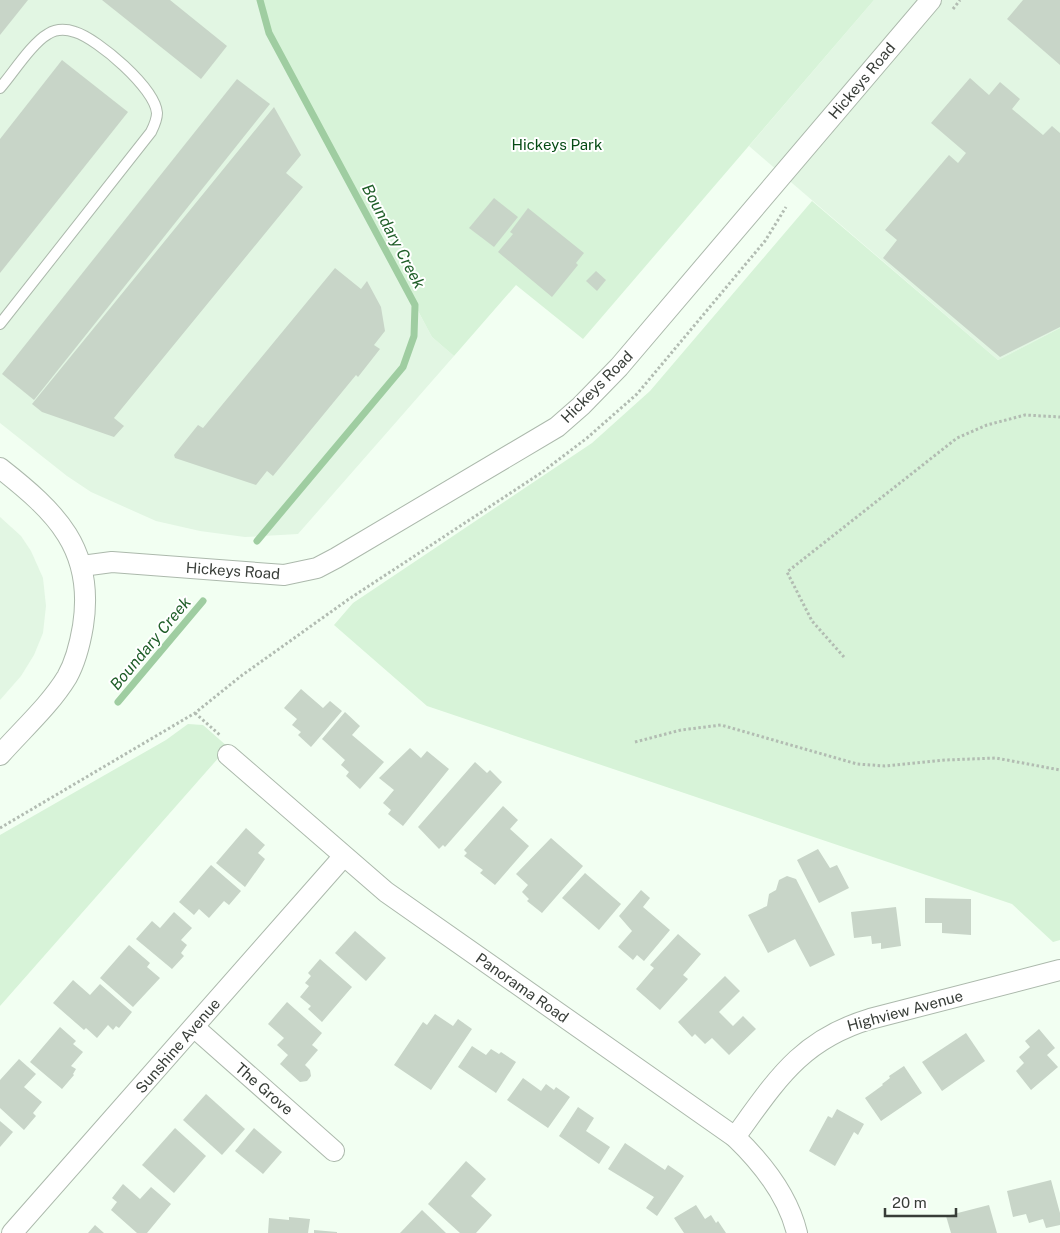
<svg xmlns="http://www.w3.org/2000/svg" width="1060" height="1233" viewBox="0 0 1060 1233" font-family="'Public Sans',sans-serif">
	<rect width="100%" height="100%" fill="#f2fff2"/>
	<g fill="#e2f6e3">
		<polygon points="0,0 260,0 269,34 432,337 454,356 298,534 245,537 200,531 156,521 91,492 67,476 0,423"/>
		<polygon points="874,0 1060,0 1060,328 998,360 749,146"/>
		<polygon points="0,517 21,536 31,551 43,578 46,606 43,633 34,655 21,676 0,700"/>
	</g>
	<g fill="#d7f3d8">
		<polygon points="260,0 874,0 583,339 516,285 454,356 432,337 269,33"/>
		<polygon points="812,201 998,360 1060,328 1060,940 1053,942 1012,904 427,706 334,625 353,603 592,443 650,391"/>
		<polygon points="188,724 203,725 228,747 0,1006 0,835 166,740"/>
	</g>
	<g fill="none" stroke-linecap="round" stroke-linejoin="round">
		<g stroke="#9fcda1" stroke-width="7">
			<polyline points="257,541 403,367 414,336 415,305 269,33 260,0"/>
			<polyline points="118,702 203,601"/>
		</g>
	</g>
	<g fill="#c8d5c8">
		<polygon points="0,0 28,0 0,35"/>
		<polygon points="102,0 170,0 227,46 201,79"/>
		<polygon points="1023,0 1060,0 1060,65 1007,19"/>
		<polygon points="62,60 128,112 0,273 0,139"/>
		<polygon points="970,78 989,95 1000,82 1020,99 1012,109 1043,135 1052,126 1060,133 1060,327 1000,357 883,258 897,240 885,230 949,155 958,163 966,153 931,123"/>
		<polygon points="237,79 270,104 34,400 2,374"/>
		<polygon points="274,107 301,155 286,173 303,187 114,418 124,426 114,437 42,412 32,404"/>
		<polygon points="494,198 518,217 494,247 469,228"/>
		<polygon points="528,208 584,253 576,263 578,265 552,297 498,252 513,234 510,232"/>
		<polygon points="335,268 361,289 367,281 381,307 385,331 374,345 380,349 358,377 356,375 273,476 267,471 256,485 175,458 174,455 198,425 203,428"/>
		<polygon points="596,271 606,280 597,291 586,281"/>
		<polygon points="301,689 323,708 330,701 342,711 311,747 298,735 301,732 292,725 297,719 284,708"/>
		<polygon points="345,712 360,726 352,735 384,762 360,789 346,776 349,772 341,765 345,760 322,739"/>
		<polygon points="410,748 421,758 427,751 449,769 403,826 388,814 391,810 383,803 394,790 379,778"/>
		<polygon points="475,762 487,773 490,770 502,782 445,847 443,845 439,849 418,827"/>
		<polygon points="503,806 518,820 510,829 529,846 495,885 480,873 483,870 464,856 467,853 464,850"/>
		<polygon points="246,828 265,845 258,853 265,859 245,887 216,863"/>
		<polygon points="551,838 583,866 542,913 527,901 529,899 522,892 528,885 516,874"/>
		<polygon points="818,849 830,868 837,865 849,888 819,903 797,860"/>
		<polygon points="211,865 241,891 229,905 224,901 209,918 199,909 194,915 179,902"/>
		<polygon points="585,873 621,904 599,930 562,898"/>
		<polygon points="787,876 796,879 835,955 810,967 795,939 768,953 748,915 767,906 769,894 776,890 779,880"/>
		<polygon points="641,890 650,898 643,907 670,930 644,961 637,955 633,960 618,947 632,931 619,916"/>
		<polygon points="925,898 971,899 971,935 942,933 942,923 925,923"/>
		<polygon points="896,907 901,946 881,949 881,943 872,944 871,936 854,938 851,912"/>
		<polygon points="174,912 192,928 181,940 187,945 181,953 184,956 172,969 136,939 152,921 160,928"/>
		<polygon points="355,931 386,958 366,981 335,953"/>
		<polygon points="678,934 701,954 683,975 688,979 660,1010 636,989 654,968 650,965"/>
		<polygon points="129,945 150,963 147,967 160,978 133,1007 100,978"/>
		<polygon points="320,959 352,987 322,1022 308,1009 311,1006 300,997 309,986 305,983 311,976 308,973"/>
		<polygon points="725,976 740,991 719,1012 733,1026 743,1016 756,1029 729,1055 712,1038 705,1044 695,1034 692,1037 678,1022"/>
		<polygon points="73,980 90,995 100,984 132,1012 119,1028 116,1026 113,1030 108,1025 97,1038 86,1028 84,1030 53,1003"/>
		<polygon points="287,1002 322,1033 312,1045 318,1050 305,1065 310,1070 311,1076 307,1081 300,1082 280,1064 288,1055 277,1045 284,1038 268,1024"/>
		<polygon points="435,1014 453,1026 458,1019 472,1029 431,1090 394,1065 423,1022 427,1025"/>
		<polygon points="60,1027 76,1041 73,1044 83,1052 71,1066 76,1069 73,1074 74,1075 62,1089 30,1062"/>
		<polygon points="1039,1029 1055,1048 1047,1055 1058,1067 1031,1090 1016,1071 1024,1063 1019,1057 1030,1047 1025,1041"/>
		<polygon points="966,1033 985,1061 942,1091 922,1062"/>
		<polygon points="472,1046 486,1055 491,1049 499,1054 501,1052 516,1062 496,1093 458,1067"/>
		<polygon points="19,1059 36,1074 24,1087 42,1102 33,1113 36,1116 24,1130 0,1108 0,1080"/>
		<polygon points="904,1066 922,1093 881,1121 865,1098 883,1085 882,1084 890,1078 889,1076"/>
		<polygon points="523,1078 541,1091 546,1084 554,1090 556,1087 570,1097 548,1128 507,1100"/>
		<polygon points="206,1094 245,1129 222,1155 183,1120"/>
		<polygon points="578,1107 594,1118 586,1131 610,1147 599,1164 559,1136"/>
		<polygon points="837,1109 864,1124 858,1135 854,1132 835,1166 809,1151 828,1116 832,1118"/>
		<polygon points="0,1121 13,1132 0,1147"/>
		<polygon points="175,1128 206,1156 174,1193 142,1165"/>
		<polygon points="254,1128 282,1152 263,1174 235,1151"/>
		<polygon points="625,1143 665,1170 668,1165 684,1176 657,1216 646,1208 654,1197 608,1169"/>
		<polygon points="466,1161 486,1179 471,1196 492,1215 476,1233 460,1233 428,1204"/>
		<polygon points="1051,1180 1060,1213 1060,1225 1046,1228 1043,1219 1029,1223 1026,1214 1013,1217 1007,1191"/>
		<polygon points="123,1184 140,1199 151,1187 171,1204 147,1233 137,1233 111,1210 117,1202 112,1198"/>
		<polygon points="696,1205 705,1219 711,1215 716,1223 718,1221 726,1233 684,1233 674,1218"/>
		<polygon points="989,1205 997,1233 951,1233 946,1216"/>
		<polygon points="422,1210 446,1233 400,1233"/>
		<polygon points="289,1217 310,1219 308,1233 268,1233 269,1218 289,1220"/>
		<polygon points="95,1225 104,1233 88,1233"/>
		<polygon points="314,1230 337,1232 337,1233 314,1233"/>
	</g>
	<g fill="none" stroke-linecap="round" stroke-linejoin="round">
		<g stroke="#acb9ac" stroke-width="12">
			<path id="lane" d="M0,88C13,73 32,43 48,34C56,29 66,29 75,32C98,39 155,88 157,113C157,120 154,126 151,132L0,324"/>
		</g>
		<g stroke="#acb9ac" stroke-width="22">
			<g id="street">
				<path d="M0,468C56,512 95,549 83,626C80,644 76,661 67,677C50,705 22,730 0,755"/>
				<polyline points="82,566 112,562 284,575 317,568 336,558 557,427 581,406 619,367 931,0"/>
				<path d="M228,755L386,892L735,1137C762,1163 788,1196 797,1233"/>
				<polyline points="195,1028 334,1151"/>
				<path d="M735,1137C776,1081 800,1040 870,1019L1060,970"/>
				<polyline points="12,1233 343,857"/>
			</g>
		</g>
		<g stroke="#b2bcb2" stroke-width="3" stroke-dasharray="2.5 2.5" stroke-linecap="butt">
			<polyline points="953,9 960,0"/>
			<polyline points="844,657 812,621 787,572 957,438 987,425 1025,415 1060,417"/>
			<polyline points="195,713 221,736"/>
			<polyline points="635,742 681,730 721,725 857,764 885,766 946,760 996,758 1060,770"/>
			<polyline points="0,828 195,713 241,676 349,599 541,473 587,438 637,394 765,241 786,207"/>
		</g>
		<use href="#lane" stroke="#fff" stroke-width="10"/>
		<use href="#street" stroke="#fff" stroke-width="20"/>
	</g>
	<g text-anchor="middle" stroke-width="4" stroke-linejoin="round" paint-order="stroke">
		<g font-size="15" fill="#383d38" stroke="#fff">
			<text transform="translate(862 81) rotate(-50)" y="5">Hickeys Road</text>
			<text transform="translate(597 387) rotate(-45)" y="5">Hickeys Road</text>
			<text transform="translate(233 571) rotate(4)" y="5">Hickeys Road</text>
			<text transform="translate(522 988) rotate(35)" y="5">Panorama Road</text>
			<text transform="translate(905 1011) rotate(-15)" y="5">Highview Avenue</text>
			<text transform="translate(178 1046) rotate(-49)" y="5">Sunshine Avenue</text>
			<text transform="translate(264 1089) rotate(41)" y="5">The Grove</text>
		</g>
		<g font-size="15" fill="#054b14" stroke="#fff">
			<text x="557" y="150">Hickeys Park</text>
		</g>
		<g font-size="16" font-style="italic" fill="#1f5e28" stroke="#fff">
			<text transform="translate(394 236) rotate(62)" y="6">Boundary Creek</text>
			<text transform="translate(150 643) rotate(-50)" y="6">Boundary Creek</text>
		</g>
	</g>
	<path d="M885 1208v8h71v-8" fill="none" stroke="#383d38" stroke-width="2.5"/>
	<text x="892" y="1208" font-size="15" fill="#383d38" stroke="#ffffff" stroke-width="4" paint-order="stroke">20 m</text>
</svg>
